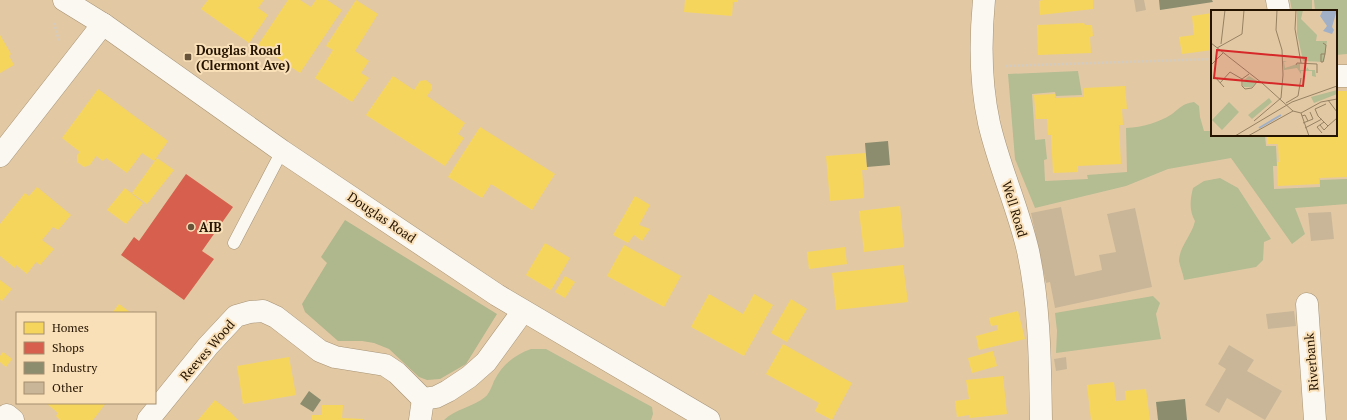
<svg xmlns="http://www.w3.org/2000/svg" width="1347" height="420" viewBox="0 0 1347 420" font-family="'PT Serif',serif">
	<rect width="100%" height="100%" fill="#e2c9a4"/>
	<g fill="#b4bc92">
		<polygon points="1290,0 1312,0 1312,11 1292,11"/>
		<polygon points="1314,0 1347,0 1347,54 1336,55 1336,11 1315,11"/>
		<path d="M1078,71L1082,95L1056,96L1055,92L1032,94L1035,140L1045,139L1047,159L1044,160L1045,181L1088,179L1087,175L1127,172L1126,128C1143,127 1158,123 1172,114C1181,107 1182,104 1194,102L1199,106L1200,117L1204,131H1212V135H1265L1266,146H1276L1277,166H1273L1274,189L1320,187V180L1347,179V204L1295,208L1305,234L1292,244L1231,158L1168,169L1126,186L1035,208L1015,159L1008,74Z"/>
		<path d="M1220,178L1238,188L1271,239L1264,242L1263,260L1256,267L1184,280C1183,273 1180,267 1179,261C1179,247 1192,235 1195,221C1189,211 1190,200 1193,188L1204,181Z"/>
		<polygon points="1153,296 1160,303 1156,314 1161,339 1056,353 1057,331 1055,313"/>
		<path d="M531,349H546L652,407L653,414L651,420H444C455,409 473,407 485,397C489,394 492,386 494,381C502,365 514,355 531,349Z"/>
	</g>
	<polygon fill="#afb78c" points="345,220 497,314 466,364 440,379 427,380 419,377 389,349 374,343 362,341 338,341 305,312 302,304 327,263 321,257"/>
	<g fill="#f6d55c">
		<polygon points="208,0 264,0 258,8 268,15 249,43 201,9"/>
		<polygon points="288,0 300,0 311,7 316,0 327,0 342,10 300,73 258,45"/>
		<polygon points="356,0 378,14 355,51 369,61 361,73 369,78 352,102 315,78 333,50 326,46"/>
		<polygon points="685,0 738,0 738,2 733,2 732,16 684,12"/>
		<polygon points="1044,0 1093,0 1093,9 1040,15 1039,1"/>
		<polygon points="1212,13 1212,50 1182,54 1179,37 1194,35 1192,16"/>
		<polygon points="1084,23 1085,25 1092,25 1093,36 1090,37 1091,53 1038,55 1037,25"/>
		<polygon points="0,35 11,54 9,56 14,65 0,73"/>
		<polygon points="393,76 414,90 420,81 426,80 432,85 432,89 427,96 465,123 458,134 464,138 445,166 366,115"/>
		<polygon points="1125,86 1127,109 1122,109 1123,125 1119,125 1121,164 1078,166 1078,172 1053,173 1051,135 1048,135 1047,119 1036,119 1034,95 1055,94 1055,98 1084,97 1084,88"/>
		<polygon points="98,89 168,141 154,161 142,153 127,173 106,158 103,161 96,156 90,165 84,167 77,162 77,155 80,152 62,138"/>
		<polygon points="1336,91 1347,91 1347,177 1319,178 1319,184 1278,186 1277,162 1279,162 1278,144 1267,144 1267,135 1336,135"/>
		<polygon points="480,127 555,174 532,210 491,184 482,198 448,177"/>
		<polygon points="866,153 867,170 862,170 864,198 830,201 826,156"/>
		<polygon points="157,158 174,170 147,204 132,193"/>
		<polygon points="37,187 71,215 58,230 53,227 42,240 54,249 40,265 36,262 27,274 16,265 15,268 0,256 0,224 25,193 29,196"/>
		<polygon points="125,188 143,203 126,224 107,210"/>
		<polygon points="635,196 650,205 639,225 650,229 642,241 634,235 628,243 613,235"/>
		<polygon points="900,206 904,247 864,252 859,211"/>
		<polygon points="545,243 570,258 551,290 526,275"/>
		<polygon points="624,245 681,276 664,307 607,276"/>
		<polygon points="845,247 847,264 809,269 807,252"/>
		<polygon points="903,265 908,302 836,310 832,273"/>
		<polygon points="565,276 575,282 565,298 555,292"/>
		<polygon points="0,280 12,289 2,301 0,299"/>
		<polygon points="709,294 743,314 754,294 773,305 744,356 691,327"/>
		<polygon points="791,299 807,309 787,342 771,333"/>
		<polygon points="119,304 131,313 112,313"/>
		<polygon points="1018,311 1025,339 979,350 976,336 998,330 997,325 991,326 989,318"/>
		<polygon points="783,344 852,383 832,420 815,411 819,403 766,374"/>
		<polygon points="993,351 997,366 972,373 968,358"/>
		<polygon points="3,352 12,359 6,367 0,362 0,356"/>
		<polygon points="289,357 296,395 243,404 237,366"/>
		<polygon points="1003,376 1007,414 970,418 969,415 957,417 955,401 969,399 966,380"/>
		<polygon points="1114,382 1116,401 1126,400 1125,391 1146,389 1150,420 1091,420 1087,385"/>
		<polygon points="215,400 230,412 238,420 198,420"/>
		<polygon points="46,403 106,403 93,420 60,420 56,416 58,413"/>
		<polygon points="322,405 343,405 342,418 363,419 363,420 312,420 312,415 322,415"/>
	</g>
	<polygon fill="#d6604d" points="186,174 233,207 202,251 214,259 184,300 121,255 134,237 139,241"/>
	<g fill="#8c8c6e">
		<polygon points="1159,0 1212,0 1213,2 1160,10"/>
		<polygon points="888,141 890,165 867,167 865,143"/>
		<polygon points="309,391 321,400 313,412 300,404"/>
		<polygon points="1185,399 1187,420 1158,420 1156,402"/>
	</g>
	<g fill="#c9b698">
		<polygon points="1134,0 1144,0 1146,10 1136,12"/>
		<polygon points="1061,207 1075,276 1102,270 1099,255 1116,252 1107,214 1135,208 1152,287 1055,308 1050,282 1046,283 1031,213"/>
		<polygon points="1331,212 1334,239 1311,241 1308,213"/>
		<polygon points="1294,311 1296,326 1268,329 1266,314"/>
		<polygon points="1229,345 1254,360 1247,371 1282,391 1265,420 1227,398 1219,413 1205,405 1226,369 1218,364"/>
		<polygon points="1066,357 1067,369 1056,371 1054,359"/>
	</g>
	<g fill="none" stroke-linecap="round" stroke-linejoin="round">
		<g stroke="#a69374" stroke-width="13">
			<polyline id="lane" points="234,243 282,151"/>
		</g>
		<g stroke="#a69374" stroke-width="23">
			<g id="street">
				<polyline points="1277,0 1279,11"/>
				<polyline points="1336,76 1347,76"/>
				<polyline points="0,156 103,24"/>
				<polyline points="1307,304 1315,420"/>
				<polyline points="7,415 13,420"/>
				<polyline points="148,420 208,346 236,316 250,312 263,311 276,317 320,351 335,357 385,365 397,373 423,399 436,397 448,391 469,377 486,362 523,311"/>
				<polyline points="420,420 423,399"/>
			</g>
		</g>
		<g stroke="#a69374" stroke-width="23">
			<g id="secondary">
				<polyline points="64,0 103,24 282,151 497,295 709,420"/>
				<path d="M984,0C980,42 980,82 989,123C999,167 1018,207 1028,251C1040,307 1040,363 1041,420"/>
			</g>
		</g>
		<g stroke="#d3cbbf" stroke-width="2.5" stroke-dasharray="2 2" stroke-linecap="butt">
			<polyline points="54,23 59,41"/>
			<polyline points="1005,66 1212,59"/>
		</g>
		<use href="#lane" stroke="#fbf7f1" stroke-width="12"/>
		<use href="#street" stroke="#fbf7f1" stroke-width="22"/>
		<use href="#secondary" stroke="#fbf7f1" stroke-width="22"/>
	</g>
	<g fill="#665339" stroke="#fae0b8" stroke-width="1.5">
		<rect x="184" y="53" width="8" height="8" rx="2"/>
		<circle cx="191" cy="227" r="4"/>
	</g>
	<g text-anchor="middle" stroke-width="4" stroke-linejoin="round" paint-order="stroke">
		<g font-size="13" font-weight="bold" fill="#241400" stroke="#fae0b8" text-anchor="start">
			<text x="196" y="55">Douglas Road<tspan x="196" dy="15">(Clermont Ave)</tspan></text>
			<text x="199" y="232">AIB</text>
		</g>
		<g font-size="13" fill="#241400" stroke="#fae0b8">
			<text transform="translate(1015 209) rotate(73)" y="5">Well Road</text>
			<text transform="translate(382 217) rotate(34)" y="5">Douglas Road</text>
			<text transform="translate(207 350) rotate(-49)" y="5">Reeves Wood</text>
			<text transform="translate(1311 362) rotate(-95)" y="5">Riverbank</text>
		</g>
	</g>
	<g transform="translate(1211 10)">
		<rect width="126" height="126" fill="#e2c9a4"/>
		<path d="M86,0H92L90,9L106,25L105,31H116L113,52L92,51L86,23ZM72,51H76L73,52L74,58L89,53V60H95L96,57L98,60H104L105,67L101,66V61H90V64L86,58L73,60ZM38,66L46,71L41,77H32V71ZM126,80V84L103,93L100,87ZM58,88L61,92L41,109L37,105ZM18,92L28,102L11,120L1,110Z" fill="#b4bc92"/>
		<path d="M112,0H126L121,17L123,20L121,24L112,21L116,16L109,6Z" fill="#a1b0c7"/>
		<path fill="none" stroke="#a1b0c7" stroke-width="2" d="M48,118L70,105"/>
		<path fill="none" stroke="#968162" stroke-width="1" d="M66,0L65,20L71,40L72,65L70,88M85,0L84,19L90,53M0,33L51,73L82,101L90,103L110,92L126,89M112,33L115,35L114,44M10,34L14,0M6,38L31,24L33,0M110,44H114L112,52H110ZM0,55L12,43M85,55L86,53L106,54V63M4,67L13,77M31,69V76L34,79L41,78L46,72M9,73L19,62L31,69L38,64M117,90L126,102M75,93L87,86L90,68M115,94L104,99L107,106L117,116L126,108M90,103L98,126M91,106L94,105L97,111L92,113M43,111L70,88M97,111L102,109L99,102M109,115L113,120L117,116M94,118L111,109M111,123L106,117L113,112M24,126L81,92L126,76M37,126L82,101"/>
		<path fill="#d62828" fill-opacity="0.15" stroke="#d62828" stroke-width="2" d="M6,40L95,48L92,76L3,68Z"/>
		<rect width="126" height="126" fill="none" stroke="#241400" stroke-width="2"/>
	</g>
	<rect x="16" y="312" width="140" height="92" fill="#fae0b8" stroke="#a48e6e"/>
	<rect x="24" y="322" width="20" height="12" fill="#f6d55c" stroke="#a48e6e"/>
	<text x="52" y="332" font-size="12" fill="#241400">Homes</text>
	<rect x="24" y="342" width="20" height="12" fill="#d6604d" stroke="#a48e6e"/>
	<text x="52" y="352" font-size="12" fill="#241400">Shops</text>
	<rect x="24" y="362" width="20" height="12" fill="#8c8c6e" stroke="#a48e6e"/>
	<text x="52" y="372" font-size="12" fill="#241400">Industry</text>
	<rect x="24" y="382" width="20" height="12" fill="#c9b698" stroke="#a48e6e"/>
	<text x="52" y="392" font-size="12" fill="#241400">Other</text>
</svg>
